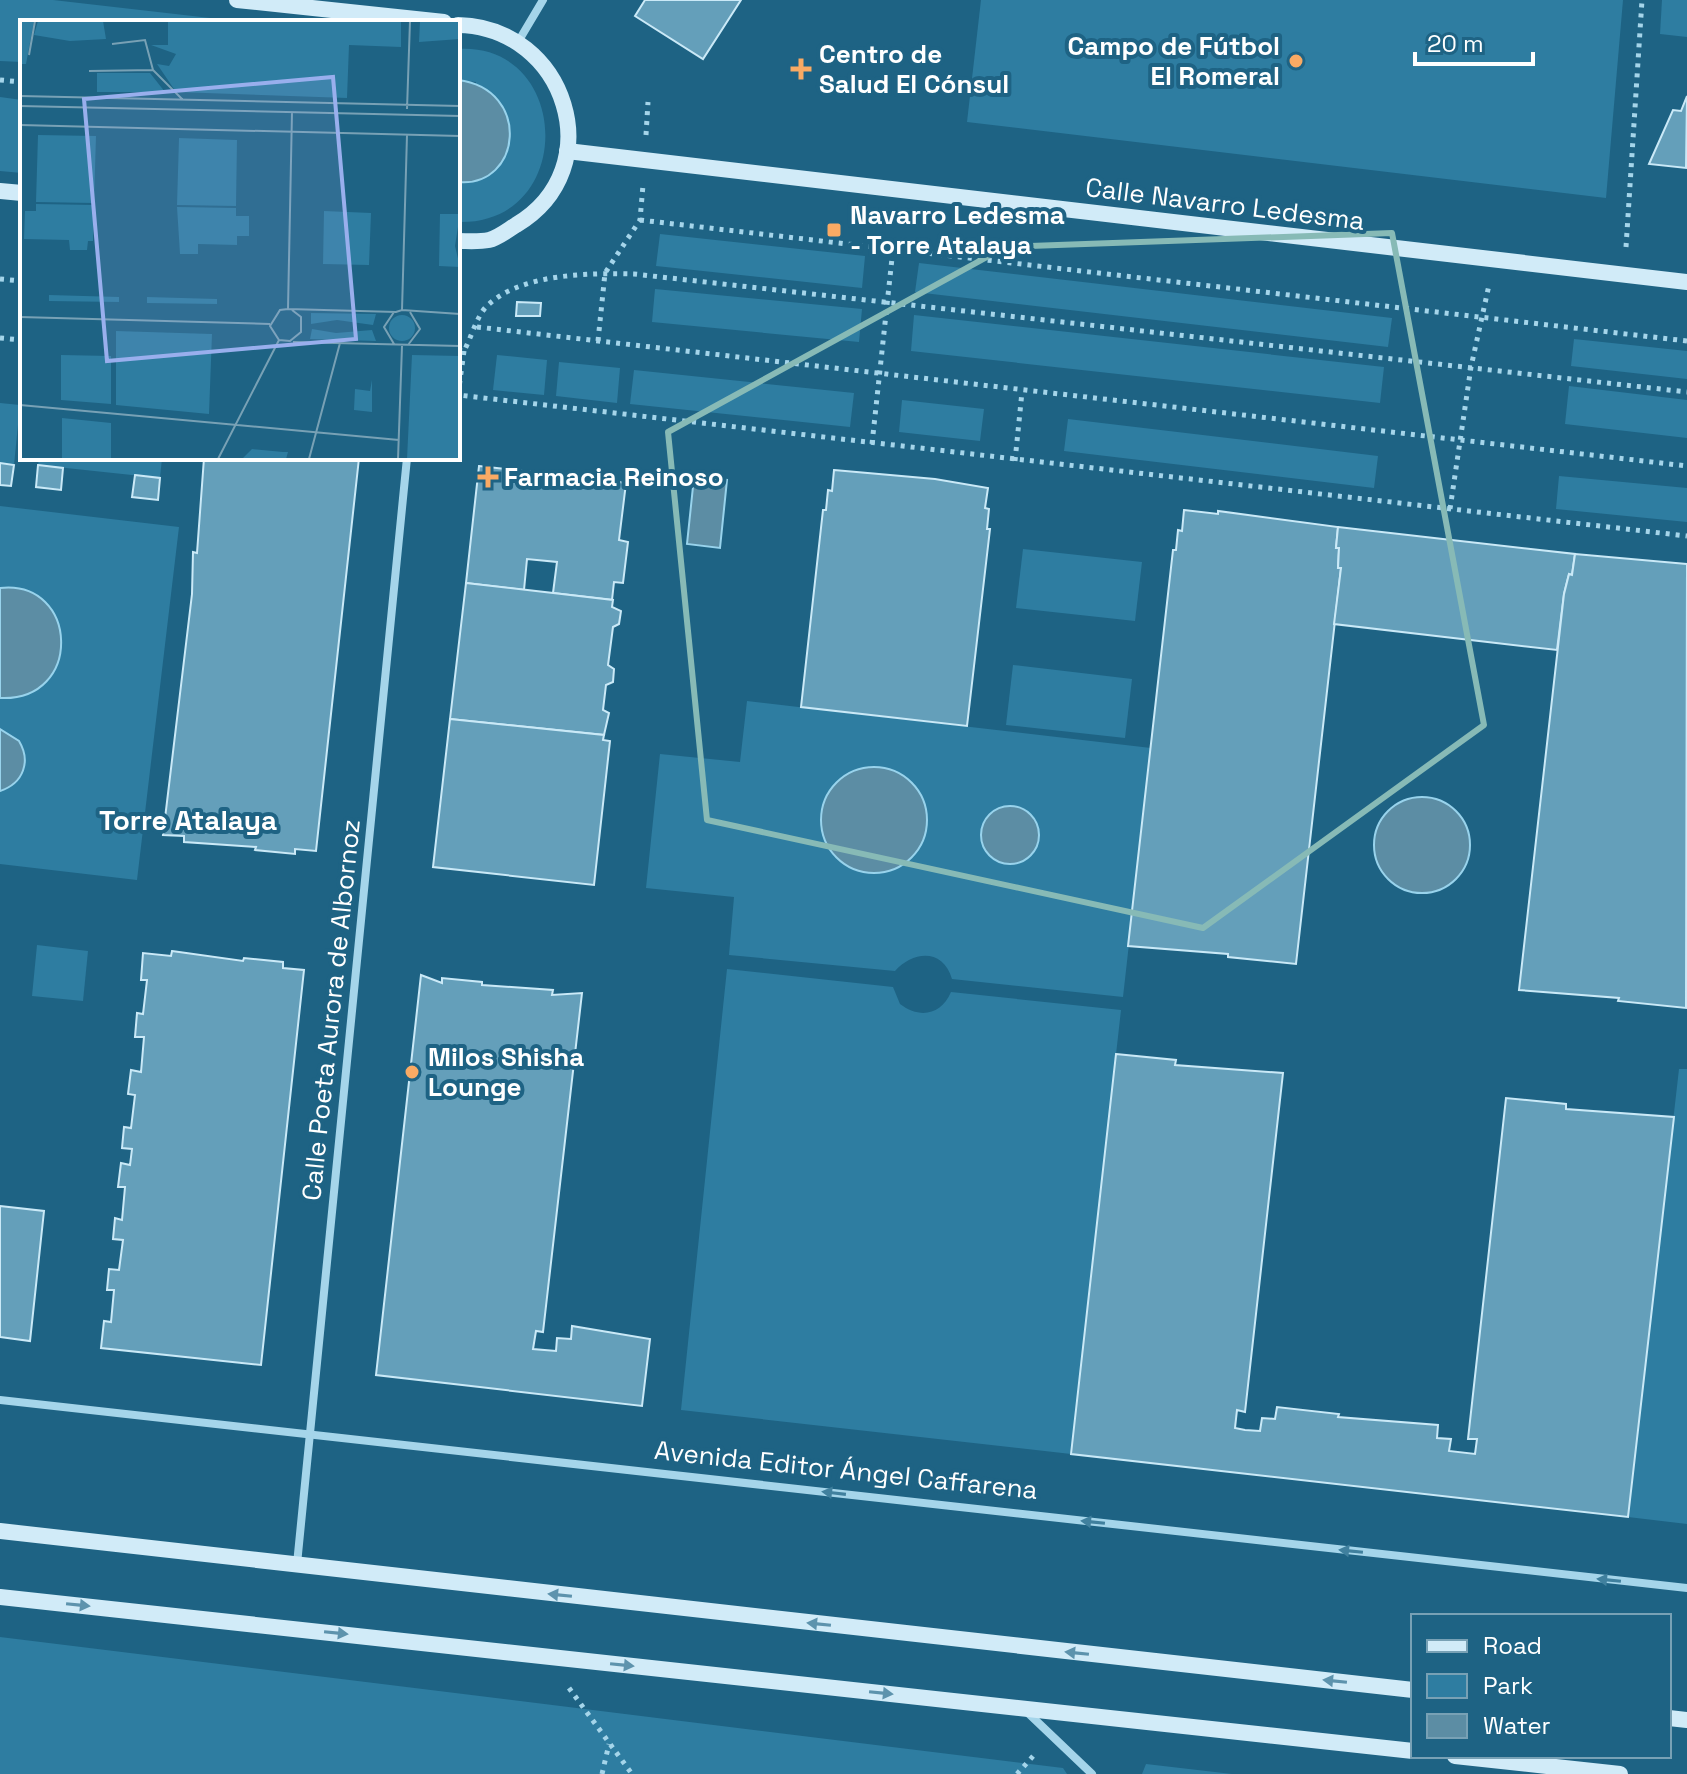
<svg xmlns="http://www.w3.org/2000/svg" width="1687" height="1774" viewBox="0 0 1687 1774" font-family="'Space Grotesk',sans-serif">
	<rect width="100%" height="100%" fill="#1e6384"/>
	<g fill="#2e7da1" fill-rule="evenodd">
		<polygon points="0,0 53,0 245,22 22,22 22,62 0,61"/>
		<polygon points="981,0 1623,0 1606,198 967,122"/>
		<polygon points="1662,0 1687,0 1687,37 1660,34"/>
		<path d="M458,49C572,42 577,225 458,222V182L465,183L476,82L458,80Z"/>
		<polygon points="0,97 22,100 22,173 0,171"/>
		<polygon points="660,234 865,256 862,288 656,266"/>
		<polygon points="919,263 1392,318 1388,347 915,292"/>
		<polygon points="655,289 862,309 859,342 652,322"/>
		<polygon points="914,315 1384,367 1380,403 911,351"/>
		<polygon points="1574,339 1687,351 1687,379 1571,366"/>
		<polygon points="497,355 547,360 544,395 493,390"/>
		<polygon points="559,362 620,368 617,403 556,396"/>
		<polygon points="634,370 854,393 850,427 630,404"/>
		<polygon points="1569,386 1687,400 1687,438 1565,424"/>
		<polygon points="902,400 984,409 980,441 899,432"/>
		<polygon points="0,403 20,405 14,465 0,463"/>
		<polygon points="1068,419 1378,456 1374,488 1064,451"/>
		<polygon points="39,458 162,458 160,478 38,465"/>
		<polygon points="1559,476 1687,488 1687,522 1556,509"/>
		<path d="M0,506L179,527L137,880L0,864V791C23,784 31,761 19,741L0,729V698H11L52,675C76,636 49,582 0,588Z"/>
		<polygon points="1023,549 1142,562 1135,621 1016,608"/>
		<polygon points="1013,665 1132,679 1125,738 1006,725"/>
		<path d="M747,701L1151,748L1123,997L952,979C943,948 913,951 895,971L729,955L734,897L646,888L660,754L740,762ZM870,766C945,773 945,866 870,873L823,838C812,801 835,773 870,766ZM1003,806C1013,806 1017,809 1025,814C1061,839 1017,885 985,852C983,830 980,816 1003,806Z"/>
		<polygon points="37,945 88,951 83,1001 32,996"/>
		<path d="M727,969L893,987L900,1004C920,1019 941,1015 951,992L1121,1010L1071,1454L681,1410Z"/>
		<polygon points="1679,1069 1687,1069 1687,1524 1628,1517"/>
		<polygon points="0,1637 1063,1768 1067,1774 0,1774"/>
		<polygon points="1146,1764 1232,1774 1142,1774"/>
	</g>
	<g fill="#5c8da4" stroke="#98d3ec" stroke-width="2">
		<path d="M458,80C532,89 522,188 458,182Z"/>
		<polygon points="694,477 727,480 720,548 687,544"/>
		<path d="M0,588C79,579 84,702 0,698Z"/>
		<path d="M0,729L19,741C31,761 24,783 0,791Z"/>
		<circle cx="874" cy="820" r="53"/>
		<circle cx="1422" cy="845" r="48"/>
		<circle cx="1010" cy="835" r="29"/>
	</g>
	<g fill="#649fba" stroke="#cae9f7" stroke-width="2">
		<polygon points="645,0 741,0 703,59 635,16"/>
		<polygon points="1687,96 1686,168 1649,164 1673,110 1681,111"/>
		<polygon points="517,302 541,303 540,316 516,316"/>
		<polygon points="204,458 359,458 316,851 295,849 295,854 255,850 256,847 184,842 184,836 163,835 192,594 193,552 197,553"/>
		<polygon points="0,463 14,465 11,486 0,485"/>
		<polygon points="38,465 63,468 61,490 36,487"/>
		<polygon points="479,466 626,483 619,540 628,542 623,583 614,582 612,600 553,593 557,562 527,559 524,590 466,583"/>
		<polygon points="834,470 935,479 988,488 985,508 989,509 987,529 990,529 967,726 801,707 823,510 826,510 828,490 832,491"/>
		<polygon points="135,475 160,478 158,500 132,497"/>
		<polygon points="1184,510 1218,514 1218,511 1338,527 1336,548 1339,548 1338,568 1341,568 1296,964 1228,957 1228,954 1128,946 1173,550 1176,550 1178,530 1182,531"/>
		<polygon points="1338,527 1575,554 1572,575 1569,574 1564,594 1557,650 1334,624 1341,568 1338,568 1339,548 1336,548"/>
		<polygon points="1575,554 1687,564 1686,1008 1618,1001 1619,998 1519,990 1564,594 1569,574 1572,575"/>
		<polygon points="466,583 613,600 612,607 621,611 619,624 613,627 608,665 614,669 613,682 606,685 603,710 609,713 604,735 450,719"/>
		<polygon points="450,719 604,735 603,740 610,741 594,885 433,867"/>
		<polygon points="172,951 243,961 244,958 283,962 283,968 304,970 261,1365 101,1348 104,1321 111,1322 114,1290 107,1290 109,1269 119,1270 123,1240 113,1239 115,1218 122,1220 125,1187 118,1187 121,1163 130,1165 132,1149 122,1148 124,1127 131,1128 135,1095 128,1094 131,1070 141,1072 144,1037 135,1037 137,1013 143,1014 147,980 141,980 143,953 171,956"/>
		<polygon points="421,975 442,983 442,978 482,982 482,985 553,990 552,995 582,993 543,1332 536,1331 533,1349 556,1351 557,1338 571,1339 572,1326 650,1339 642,1406 376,1375"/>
		<polygon points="1116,1054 1176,1060 1175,1065 1283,1073 1245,1412 1237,1410 1235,1428 1245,1430 1260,1431 1262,1418 1275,1419 1277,1407 1339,1414 1338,1417 1438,1425 1437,1438 1451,1439 1449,1451 1475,1454 1477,1439 1468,1439 1506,1098 1566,1104 1566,1109 1674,1117 1628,1517 1071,1454"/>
		<polygon points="0,1206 44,1211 30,1341 0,1337"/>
	</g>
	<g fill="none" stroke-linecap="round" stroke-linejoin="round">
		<g stroke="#a5d5ea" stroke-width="5" stroke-dasharray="4 6" stroke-linecap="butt">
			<polyline points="0,80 22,82"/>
			<polyline points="646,135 648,102"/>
			<polyline points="640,220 1687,341"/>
			<polyline points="1626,247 1642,0"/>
			<polyline points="0,279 22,281"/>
			<polyline points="477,327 1687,466"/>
			<polyline points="0,338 22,340"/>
			<polyline points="598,341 605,273 640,220 643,185"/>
			<path d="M458,350L464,351C471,338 477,316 486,307C519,273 590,273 634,274L1687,392"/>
			<polyline points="464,351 458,395 1687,536"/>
			<polyline points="872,444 893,249"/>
			<polyline points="1015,461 1022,392"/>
			<polyline points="1450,509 1471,367 1489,285"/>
			<polyline points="569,1688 632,1774"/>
			<polyline points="602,1774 609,1744"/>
			<polyline points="1017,1774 1035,1754"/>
		</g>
		<g stroke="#a5d5ea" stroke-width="8">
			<polyline points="518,42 543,0"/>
			<polyline points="0,1400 1687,1588"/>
			<polyline points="297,1564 407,458"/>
			<polyline points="1027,1712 1092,1774"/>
		</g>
		<g stroke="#d1ebf8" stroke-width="16">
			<polyline points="237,0 444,22"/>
			<path d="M458,25C566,27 612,168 516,225C508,230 498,238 489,240C479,242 468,241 458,241"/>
			<polyline points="567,151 1687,282"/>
			<polyline points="0,191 22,193"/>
			<polyline points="0,1531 1413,1690"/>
			<polyline points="0,1597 1413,1751"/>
			<polyline points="1669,1718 1687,1720"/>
			<polyline points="1455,1756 1620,1774"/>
		</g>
	</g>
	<defs><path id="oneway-solid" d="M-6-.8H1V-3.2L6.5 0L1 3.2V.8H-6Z" transform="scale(2)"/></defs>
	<g fill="#40809e">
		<use href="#oneway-solid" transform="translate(834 1493) rotate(-173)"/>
		<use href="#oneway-solid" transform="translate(1093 1522) rotate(-174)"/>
		<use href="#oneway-solid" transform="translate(1351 1551) rotate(-174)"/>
		<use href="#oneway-solid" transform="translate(1609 1580) rotate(-174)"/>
	</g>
	<g fill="#5d93ad">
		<use href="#oneway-solid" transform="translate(560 1595) rotate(-174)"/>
		<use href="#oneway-solid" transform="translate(78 1605) rotate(6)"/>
		<use href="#oneway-solid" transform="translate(819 1624) rotate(-174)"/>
		<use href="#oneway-solid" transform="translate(336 1633) rotate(6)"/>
		<use href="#oneway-solid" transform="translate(1077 1653) rotate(-174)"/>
		<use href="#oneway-solid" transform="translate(622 1665) rotate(6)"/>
		<use href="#oneway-solid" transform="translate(1335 1681) rotate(-174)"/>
		<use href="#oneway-solid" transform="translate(881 1693) rotate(6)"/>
	</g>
	<path fill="none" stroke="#87bab6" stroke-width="6" stroke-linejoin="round" d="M1392,233L1484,725L1203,928L707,820L668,432L1005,247Z"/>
	<g fill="#f9aa64" stroke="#1e6384" stroke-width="3">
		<circle cx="1296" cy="61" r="8"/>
		<path d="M797 57h8v8h8v8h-8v8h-8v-8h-8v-8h8z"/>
		<rect x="826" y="222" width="16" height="16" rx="4"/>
		<path d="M484 465h8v8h8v8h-8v8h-8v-8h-8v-8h8z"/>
		<circle cx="412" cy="1072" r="8"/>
	</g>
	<g text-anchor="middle" stroke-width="8" stroke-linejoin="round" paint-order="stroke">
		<g font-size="26" font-weight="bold" fill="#fff" stroke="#1e6384" text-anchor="start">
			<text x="1280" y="55" text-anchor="end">Campo de Fútbol<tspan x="1280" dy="30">El Romeral</tspan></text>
			<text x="819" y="63">Centro de<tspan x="819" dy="30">Salud El Cónsul</tspan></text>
			<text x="850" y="224">Navarro Ledesma<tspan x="850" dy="30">- Torre Atalaya</tspan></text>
			<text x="504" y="486">Farmacia Reinoso</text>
			<text x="428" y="1066">Milos Shisha<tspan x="428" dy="30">Lounge</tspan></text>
		</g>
		<g font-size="26" fill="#fff" stroke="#1e6384">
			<text transform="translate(1225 204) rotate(7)" y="9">Calle Navarro Ledesma</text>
			<text transform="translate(331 1010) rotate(-84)" y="9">Calle Poeta Aurora de Albornoz</text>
			<text transform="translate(846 1470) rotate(6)" y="9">Avenida Editor Ángel Caffarena</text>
		</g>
		<g font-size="28" font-weight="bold" fill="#fff" stroke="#1e6384">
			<text x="188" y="830">Torre Atalaya</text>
		</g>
	</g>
	<g transform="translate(20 20)">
		<rect width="440" height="440" fill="#1e6384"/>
		<path d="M0,1H14L6,44H0ZM18,1H83L86,19L50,21L14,15ZM148,1H381V27L329,25L327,78L156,72L137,44L149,46L156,34L131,25H148ZM400,1H440V19L399,22ZM77,53H130L145,72H77ZM18,115L76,116L74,183L16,182ZM159,118L217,120L216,186L157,185ZM16,184L74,185L73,221H68L67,230H50L49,220L4,219L5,191H16ZM157,187L216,188V196H229V216H217V225L178,224V234H160ZM304,191L351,193L349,245L303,244ZM420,194H440L435,226L440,247L419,246ZM29,275L99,277V282L29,281ZM127,277L197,279V284L127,283ZM291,293L356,294L353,305L317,300L291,304ZM369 308a13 13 0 1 1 26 0a13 13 0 1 1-26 0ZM292,309L316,313L352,310L356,321L290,319ZM96,311L192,314L189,394L96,385ZM41,335L91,336V384L41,380ZM392,335L440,336V439H387ZM352,360V392L334,390L335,369L350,371ZM42,398L91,403V439H42ZM232,429L263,432H268L266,439H222Z" fill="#2e7da1"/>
		<path fill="none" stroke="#78a1b5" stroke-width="2" d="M92,24L125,20L133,50M9,35L15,1M69,51L133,50L163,80M0,76L440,86M0,86L440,96M387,89L390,1M0,105L440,116M268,289L272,92M272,290L281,297V312L270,321L259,320L250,306L260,290L268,289L376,292L382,290L440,294M382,290L387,115M374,292L364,307L374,324M0,297L250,304M273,322L440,326M388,325L400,309L390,292M0,385L379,420M198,439L259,320M289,439L320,323M378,439L382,326"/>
		<path fill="#99afed" fill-opacity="0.15" stroke="#99afed" stroke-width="4" d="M313,57L336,319L87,341L64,79Z"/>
		<rect width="440" height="440" fill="none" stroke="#fff" stroke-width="4"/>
	</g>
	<rect x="1411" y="1614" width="260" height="144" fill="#1e6384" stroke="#78a1b5" stroke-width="2"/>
	<rect x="1427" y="1640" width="40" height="12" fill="#d1ebf8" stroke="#78a1b5" stroke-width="2"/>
	<text x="1483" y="1654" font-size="24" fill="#ffffff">Road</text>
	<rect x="1427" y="1674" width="40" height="24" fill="#2e7da1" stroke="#78a1b5" stroke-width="2"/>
	<text x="1483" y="1694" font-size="24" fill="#ffffff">Park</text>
	<rect x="1427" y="1714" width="40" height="24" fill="#5c8da4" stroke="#78a1b5" stroke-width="2"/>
	<text x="1483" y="1734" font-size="24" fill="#ffffff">Water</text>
	<path d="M1415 52v12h118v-12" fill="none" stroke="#ffffff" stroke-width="4"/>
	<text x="1427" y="52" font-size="24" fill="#ffffff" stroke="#1e6384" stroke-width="6" paint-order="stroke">20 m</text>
</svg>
